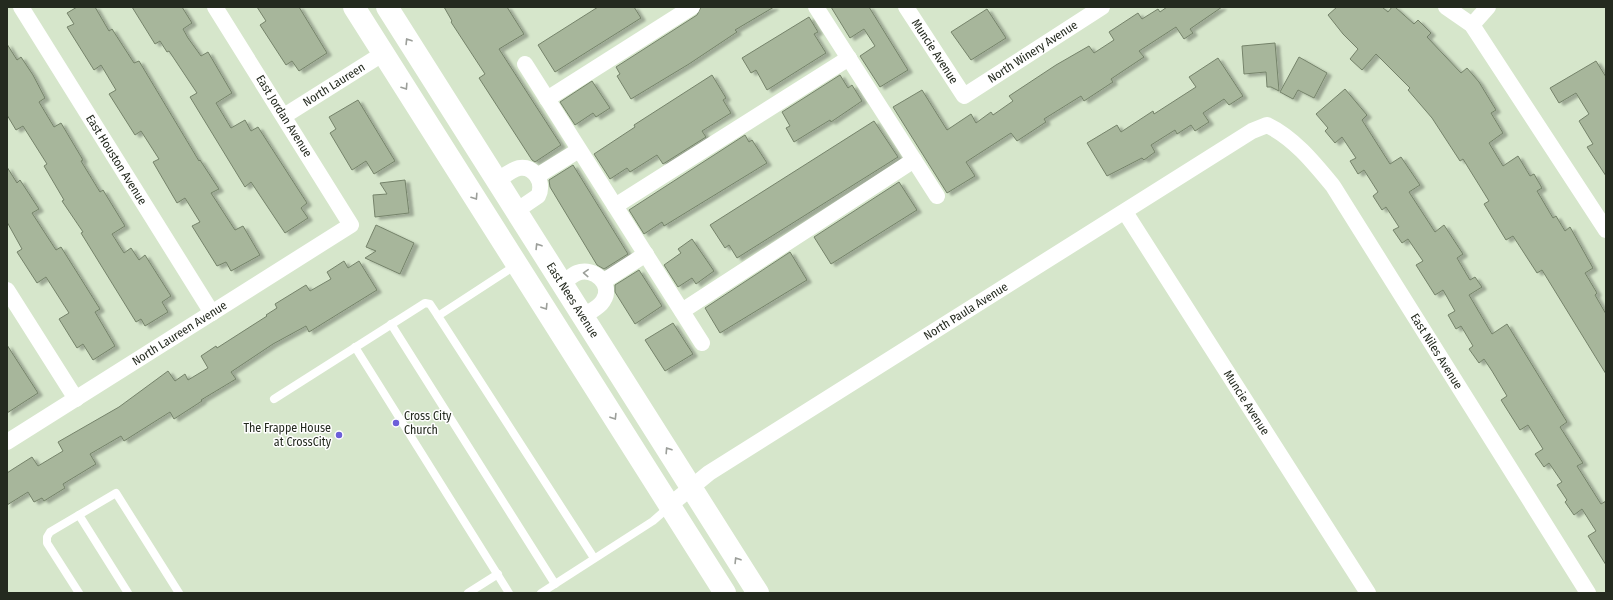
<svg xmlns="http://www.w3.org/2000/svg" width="1613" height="600" viewBox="0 0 1613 600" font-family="'Fira Sans Condensed',sans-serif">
	<defs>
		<filter id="shadow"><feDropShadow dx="4.5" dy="2.5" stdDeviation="1" flood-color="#0004"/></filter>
	</defs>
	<rect width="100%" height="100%" fill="#d6e6cb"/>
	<g fill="#a7b69b" stroke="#75836a" filter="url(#shadow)">
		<polygon points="77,7 95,7 109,31 112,29 134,63 139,61 199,161 200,160 219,189 211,193 235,230 243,226 260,255 231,271 226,262 217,266 192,226 200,222 185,198 177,203 153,162 159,159 141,131 135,135 109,94 116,90 101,65 94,70 67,27 74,24 67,13"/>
		<polygon points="132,7 182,7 192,23 183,29 188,38 201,56 208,52 232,93 216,103 231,128 245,120 251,131 258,127 307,203 301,208 308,218 285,233 251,182 245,187 190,97 197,93 169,51 167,52 160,41 155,44"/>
		<polygon points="257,7 299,7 327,53 299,71 292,61 286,65 260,25 266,21"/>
		<polygon points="444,7 507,7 524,34 499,49 561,145 535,162 532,160 479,78 485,74 451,22 452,21"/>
		<polygon points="598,7 634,7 641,18 555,72 538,45"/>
		<polygon points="701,7 774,7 735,30 737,32 689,64 631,99 617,76 620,74 616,67 697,15"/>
		<polygon points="831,7 869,7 908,70 880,87 860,56 875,46 864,29 850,38"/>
		<polygon points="1167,7 1222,7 1190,29 1193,33 1184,39 1176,27 1139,51 1144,57 1111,79 1113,82 1084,101 1081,96 1044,119 1046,122 1017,141 1011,133 966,162 975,176 947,193 893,107 922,90 947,130 971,114 976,123 991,112 993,115 1013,101 1009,96 1056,65 1089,46 1094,53 1114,40 1109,32 1138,13 1142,19 1158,9 1160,12"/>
		<polygon points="1337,7 1382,7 1388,12 1392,7 1395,7 1414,24 1418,20 1431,33 1427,37 1461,73 1467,68 1479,82 1496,110 1491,113 1503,133 1489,143 1503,166 1518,156 1530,176 1534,174 1542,188 1537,191 1553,218 1556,216 1565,231 1570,227 1593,268 1585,273 1597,293 1595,295 1606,314 1606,374 1542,270 1537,273 1513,236 1506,240 1484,204 1489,201 1471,172 1463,159 1460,161 1432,118 1408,90 1410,88 1376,54 1362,70 1350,59 1358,49 1343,34 1328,15"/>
		<polygon points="987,9 1006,38 971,60 951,32"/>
		<polygon points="809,17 818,32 814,34 826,53 767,90 756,70 751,73 742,58"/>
		<polygon points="1275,43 1279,91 1271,87 1267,87 1266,72 1244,74 1242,46"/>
		<polygon points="7,44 17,60 21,57 33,75 45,98 39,102 54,127 61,123 83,160 81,161 100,192 103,190 125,226 112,234 124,253 131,248 139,260 145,255 171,296 162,302 168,312 145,326 141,319 136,322 81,233 83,232 62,201 64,200 44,166 47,164 23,126 16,130 7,115"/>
		<polygon points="1299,57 1327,73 1314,98 1298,90 1293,99 1280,92"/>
		<polygon points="1218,58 1243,96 1229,105 1224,99 1203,113 1209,122 1195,131 1191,125 1177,134 1175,130 1151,145 1155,152 1144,160 1142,158 1107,176 1087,143 1117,125 1121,132 1153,111 1154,114 1196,87 1189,77"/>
		<polygon points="1596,61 1606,77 1606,176 1587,147 1593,144 1579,121 1589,114 1576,93 1559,103 1550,88"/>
		<polygon points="712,75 726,98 723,100 731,113 702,131 706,137 663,164 657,155 630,172 627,168 610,179 594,154 635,127 634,125"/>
		<polygon points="840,75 848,88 852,85 862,101 831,122 830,120 794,142 786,128 790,126 782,112"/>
		<polygon points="592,81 610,108 596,117 593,113 575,125 560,102"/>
		<polygon points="1345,89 1367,115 1362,120 1390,164 1401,157 1420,185 1409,192 1435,232 1444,225 1463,254 1457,258 1470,280 1475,277 1482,287 1469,295 1492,334 1507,324 1567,422 1560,427 1583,463 1577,466 1601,504 1606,501 1606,565 1588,536 1596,531 1582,509 1574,515 1565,502 1567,500 1557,485 1562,482 1549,463 1544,467 1535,454 1543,449 1528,425 1520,430 1501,400 1507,396 1492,371 1484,359 1479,363 1469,349 1473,346 1461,326 1456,329 1448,315 1455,311 1443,290 1435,295 1416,265 1423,261 1408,239 1402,243 1393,230 1399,227 1386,207 1382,210 1373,196 1378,192 1364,170 1358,174 1350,161 1356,158 1342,137 1335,143 1325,131 1328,128 1316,114"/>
		<polygon points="358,100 395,161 374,174 366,161 352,170 330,133 336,129 329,117"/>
		<polygon points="874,121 898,157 737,258 729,245 725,248 710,225"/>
		<polygon points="745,135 749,142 752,140 767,163 664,226 662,222 644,234 629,210"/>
		<polygon points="573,165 628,254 604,269 597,265 550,187 549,180"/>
		<polygon points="7,167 17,183 20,180 39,209 32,213 56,250 61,247 100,309 95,312 115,346 93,360 83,344 77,348 59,319 69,313 46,277 37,283 17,252 22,249 7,222"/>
		<polygon points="405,180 409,213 375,217 373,195 387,194 380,183"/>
		<polygon points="899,182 917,210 831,264 814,237"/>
		<polygon points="376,225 414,243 400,274 365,258 376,251 366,247"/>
		<polygon points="692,239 714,271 696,284 692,278 678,287 664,265 681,253 678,249"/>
		<polygon points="790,252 807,280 720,333 705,308"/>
		<polygon points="344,261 348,268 359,261 377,290 309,332 306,326 273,344 231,372 236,379 201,400 202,401 174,419 170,412 124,441 121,436 90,454 96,464 63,484 65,488 44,501 42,498 34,502 28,492 7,505 7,473 13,469 32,457 38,466 63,451 58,442 119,407 168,371 175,381 185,374 188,380 208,368 201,356 216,346 217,348 267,316 266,315 277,308 275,304 306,285 310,291 331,279 327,272"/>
		<polygon points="639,270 662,306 635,324 615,292 615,285"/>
		<polygon points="673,323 693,354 665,371 645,340"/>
		<polygon points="7,345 38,393 7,413"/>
	</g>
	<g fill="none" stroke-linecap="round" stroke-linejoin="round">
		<g stroke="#fff" stroke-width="8">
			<polyline points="516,265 438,316 594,558"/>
			<polyline points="391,324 555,584"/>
			<polyline points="355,347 509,593"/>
			<polyline points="274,399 425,303 430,304 438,316"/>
			<polyline points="79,515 128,593"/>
			<polyline points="79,593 47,543 47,537 50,532 116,493 179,593"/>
			<polyline points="468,593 498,574"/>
			<polyline points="541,593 653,521 670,506"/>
		</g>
		<g stroke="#fff" stroke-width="16">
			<path id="s1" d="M21,7L212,313"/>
			<polyline points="816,7 937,196"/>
			<path id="s2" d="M906,7L964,96L1102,7"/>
			<polyline points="1446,7 1472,25 1606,230"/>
			<polyline points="1472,25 1488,7"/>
			<polyline points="525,64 702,343"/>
			<polyline points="547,99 692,7"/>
			<path id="s3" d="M284,116L384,53"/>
			<polyline points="537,176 579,150"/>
			<path d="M497,181C503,177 511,170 519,168C534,165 545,183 538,196L516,211"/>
			<polyline points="615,206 849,58"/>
			<path id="s4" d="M1125,212L1368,593"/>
			<polyline points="604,281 646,254"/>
			<path d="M562,284C566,281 572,275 577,273C594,266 614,285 603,301C599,308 589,312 583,316"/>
			<polyline points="7,290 76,399"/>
			<polyline points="682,311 914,160"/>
			<path id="s5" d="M7,442L351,225L215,7"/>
			<path id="s6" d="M670,505L709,473L1252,131L1267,125C1294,138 1314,163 1333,186L1588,593"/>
		</g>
		<g stroke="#fff" stroke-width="22">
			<polyline points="354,7 725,593"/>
			<path id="s7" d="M387,7L758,593"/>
		</g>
	</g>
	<defs><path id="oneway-chevron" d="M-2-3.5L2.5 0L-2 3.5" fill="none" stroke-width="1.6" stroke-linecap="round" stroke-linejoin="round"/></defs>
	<g stroke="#9c9f9a">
		<use href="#oneway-chevron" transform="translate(408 41) rotate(-122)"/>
		<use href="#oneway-chevron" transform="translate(405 87) rotate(57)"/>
		<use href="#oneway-chevron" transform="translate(475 197) rotate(57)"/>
		<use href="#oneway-chevron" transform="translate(538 246) rotate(-122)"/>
		<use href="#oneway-chevron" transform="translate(586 273) rotate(-177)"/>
		<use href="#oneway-chevron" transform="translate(545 307) rotate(58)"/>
		<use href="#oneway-chevron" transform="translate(614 417) rotate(58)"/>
		<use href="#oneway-chevron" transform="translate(668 450) rotate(-123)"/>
		<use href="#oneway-chevron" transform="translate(737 560) rotate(-122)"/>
	</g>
	<g fill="#6c5fd9" stroke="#fff" stroke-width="1.5">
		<circle cx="396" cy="423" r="4"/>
		<circle cx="339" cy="435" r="4"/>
	</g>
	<g text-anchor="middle" stroke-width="3" stroke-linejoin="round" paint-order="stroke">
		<g font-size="12" fill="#242a1f" stroke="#fff">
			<text dy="4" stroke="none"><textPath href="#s2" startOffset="53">Muncie Avenue</textPath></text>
			<text dy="4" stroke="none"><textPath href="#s2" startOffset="188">North Winery Avenue</textPath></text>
			<text dy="4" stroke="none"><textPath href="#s3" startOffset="59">North Laureen</textPath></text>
			<text transform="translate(284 116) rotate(58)" y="4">East Jordan Avenue</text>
			<text dy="4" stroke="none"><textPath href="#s1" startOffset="180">East Houston Avenue</textPath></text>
			<text dy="4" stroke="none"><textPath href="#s7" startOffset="347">East Nees Avenue</textPath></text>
			<text dy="4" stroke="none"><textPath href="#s6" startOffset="354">North Paula Avenue</textPath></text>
			<text dy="4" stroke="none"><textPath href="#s5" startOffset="204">North Laureen Avenue</textPath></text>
			<text dy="4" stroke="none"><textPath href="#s6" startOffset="994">East Niles Avenue</textPath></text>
			<text dy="4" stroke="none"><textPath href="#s4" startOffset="226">Muncie Avenue</textPath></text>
		</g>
		<g font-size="12" fill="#242a1f" stroke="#fff" text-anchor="start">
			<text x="404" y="420">Cross City<tspan x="404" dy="14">Church</tspan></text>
			<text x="331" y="432" text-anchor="end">The Frappe House<tspan x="331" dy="14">at CrossCity</tspan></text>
		</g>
	</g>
	<rect width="1613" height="600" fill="none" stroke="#242a1f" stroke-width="16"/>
</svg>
